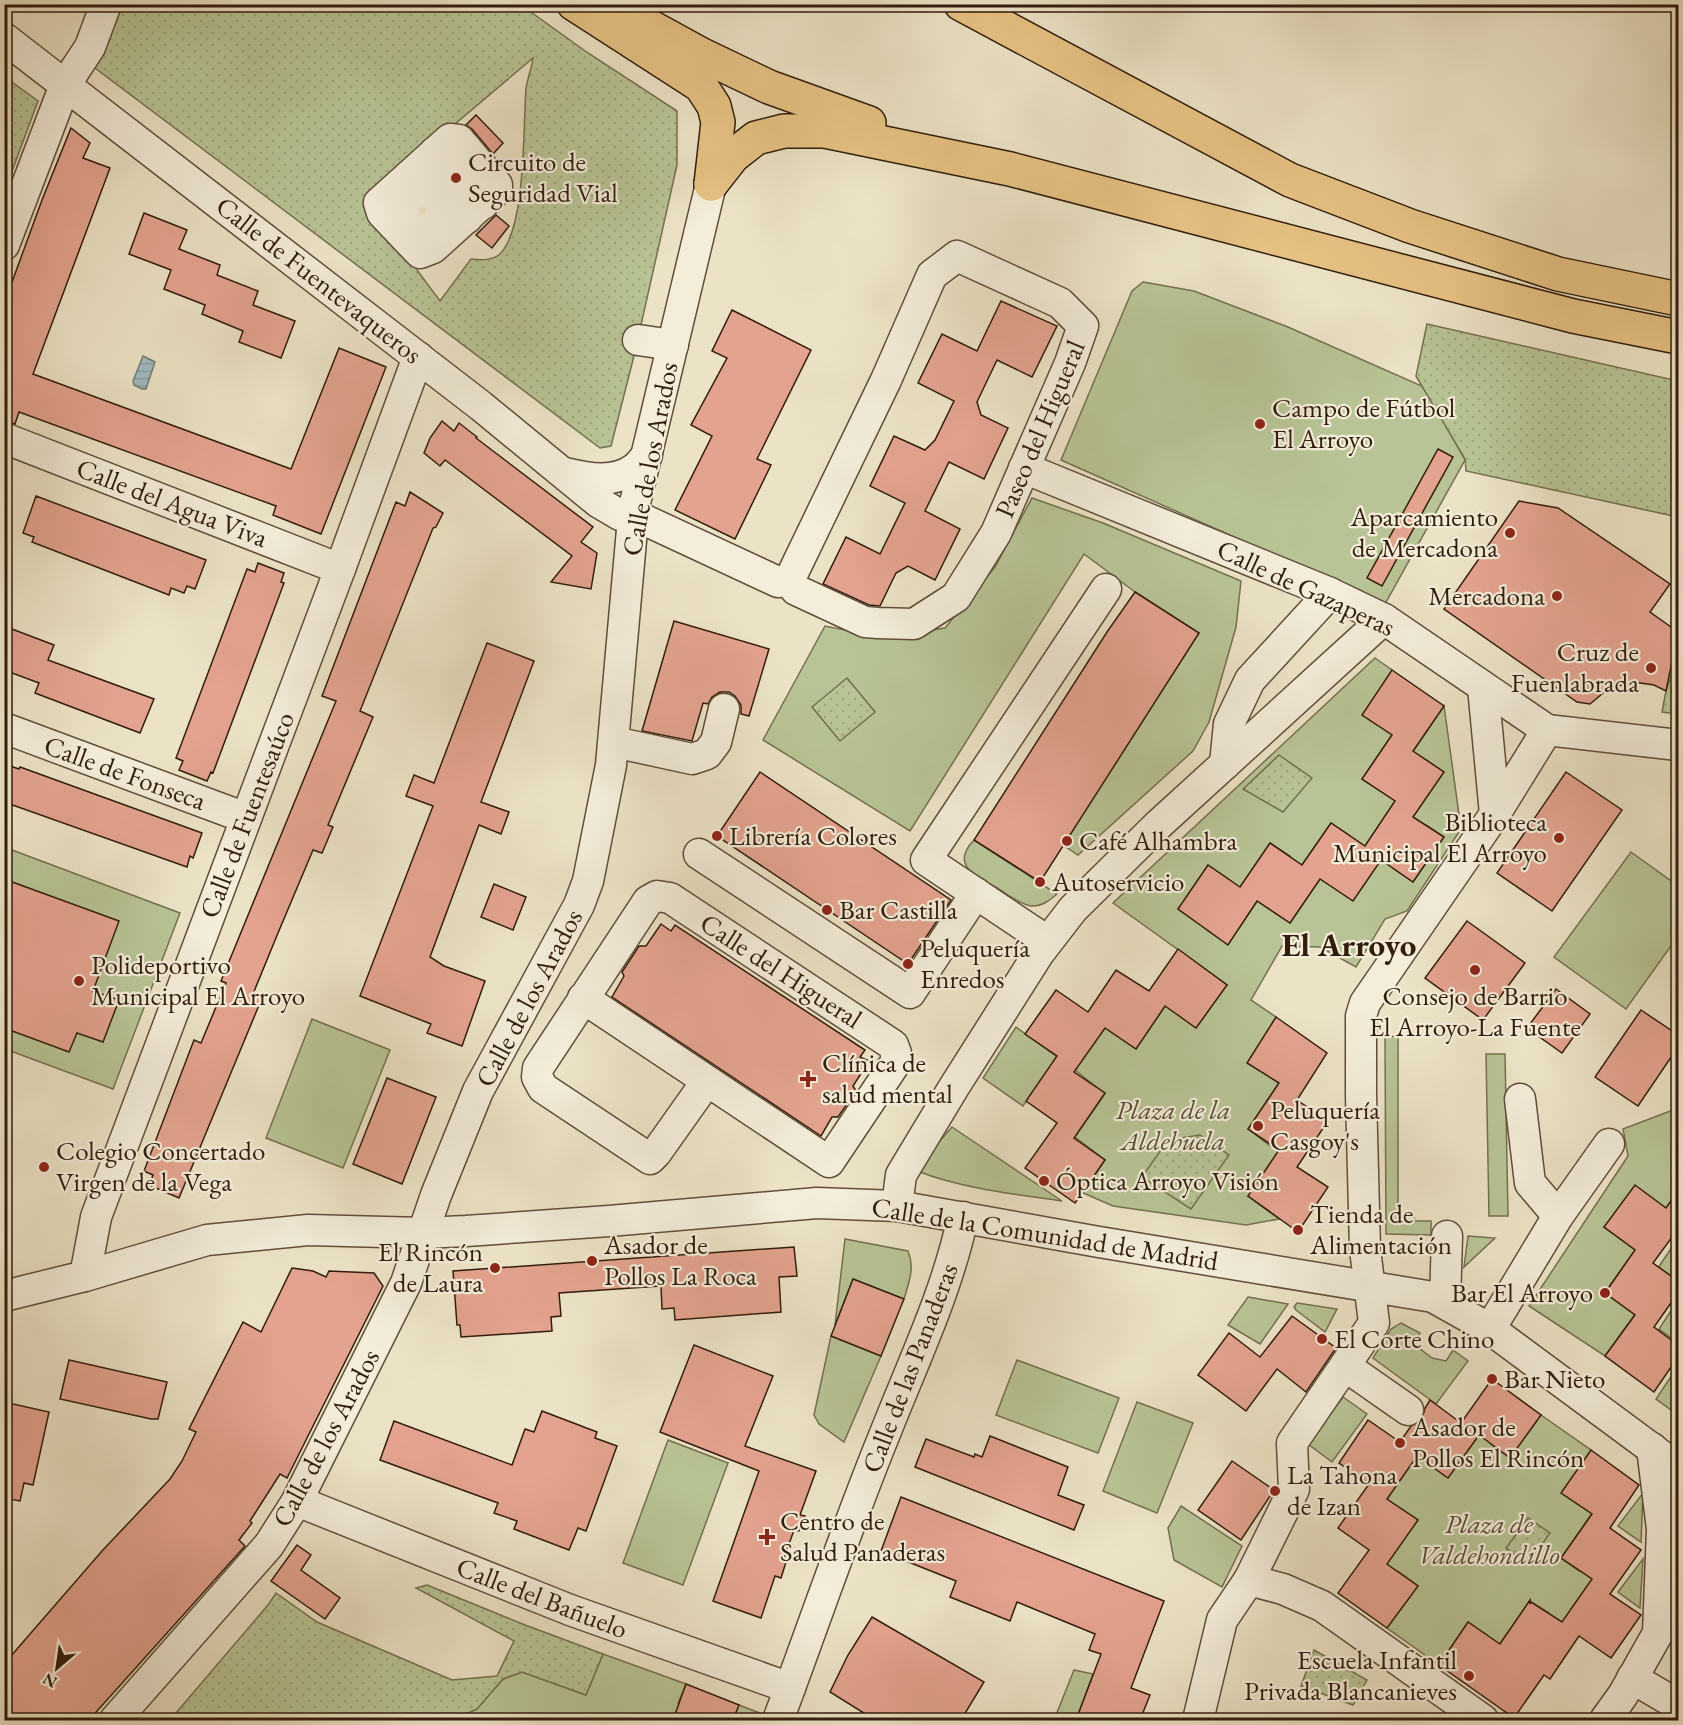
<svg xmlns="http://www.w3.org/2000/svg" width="1683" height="1725" viewBox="0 0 1683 1725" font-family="'EB Garamond',serif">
	<defs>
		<pattern id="park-dots" width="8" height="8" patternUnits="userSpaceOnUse" patternTransform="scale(1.5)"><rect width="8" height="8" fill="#b8c495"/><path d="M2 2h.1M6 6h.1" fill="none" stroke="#9fa87f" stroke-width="1.8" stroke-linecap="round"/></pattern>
		<pattern id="water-rules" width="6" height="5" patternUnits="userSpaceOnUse" patternTransform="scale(1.5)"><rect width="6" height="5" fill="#9fbbc1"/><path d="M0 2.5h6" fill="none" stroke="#89a0a5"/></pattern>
	</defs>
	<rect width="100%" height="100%" fill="#ece3c6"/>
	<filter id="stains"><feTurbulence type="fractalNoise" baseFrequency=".00333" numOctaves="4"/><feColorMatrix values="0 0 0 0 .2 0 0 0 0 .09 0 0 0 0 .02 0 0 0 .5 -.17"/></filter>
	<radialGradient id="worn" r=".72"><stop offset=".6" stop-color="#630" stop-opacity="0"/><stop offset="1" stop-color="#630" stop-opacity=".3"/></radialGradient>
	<g fill="#b8c495" stroke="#747050" stroke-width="1.5">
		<polygon points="1143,282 1194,291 1288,327 1424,387 1465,460 1385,604 1061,460 1132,291"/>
		<polygon points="1032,498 1103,523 1241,581 1236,627 1209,722 1193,751 1078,855 1063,845 1199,633 1135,592 1084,554 910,831 763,740 825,626 881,637 945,628 995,567"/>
		<polygon points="1375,658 1392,670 1398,726 1362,779 1382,792 1400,794 1361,852 1349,835 1331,823 1297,872 1290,856 1270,843 1234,896 1227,878 1208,865 1178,909 1195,921 1214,922 1208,931 1228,944 1262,894 1272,911 1290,923 1324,873 1386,852 1394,869 1413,882 1444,837 1426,825 1410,821 1444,772 1425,759 1410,756 1444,706 1461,829 1407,911 1385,919 1356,967 1320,947 1282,946 1251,1000 1276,1017 1282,1078 1248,1129 1278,1152 1248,1196 1279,1219 1246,1225 1113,1206 1083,1193 1105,1160 1075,1137 1105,1094 1075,1070 1105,1028 1136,1049 1166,1005 1196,1028 1227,985 1113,903"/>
		<path d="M974,840L1057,894C1050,900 1043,906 1032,906C1021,905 1008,895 999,889C977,876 949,866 974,840Z"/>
		<polygon points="4,847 180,913 113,1089 5,1049"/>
		<polygon points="1631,852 1678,886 1678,936 1626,1009 1554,957"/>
		<polygon points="312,1019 390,1050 343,1168 266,1138"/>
		<polygon points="1016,1027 1057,1057 1023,1106 983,1078"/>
		<polygon points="1398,1036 1398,1217 1414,1217 1415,1221 1431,1221 1431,1235 1386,1234 1385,1037"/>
		<polygon points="1486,1054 1505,1054 1508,1216 1489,1216"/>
		<polygon points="1678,1108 1678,1191 1662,1214 1604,1227 1622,1240 1641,1242 1605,1292 1622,1305 1640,1307 1605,1356 1529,1306 1628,1156 1623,1129"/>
		<path d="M952,1127L1062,1201C1013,1194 964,1189 917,1171L924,1159Z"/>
		<polygon points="1468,1236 1495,1238 1464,1267"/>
		<polygon points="1678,1238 1678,1281 1658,1268"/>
		<path d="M845,1239L908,1251C915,1268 909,1282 904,1299L853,1279L835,1325Z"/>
		<polygon points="1248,1297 1288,1304 1260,1344 1228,1325"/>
		<polygon points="1678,1300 1678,1343 1659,1329"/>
		<polygon points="1297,1303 1337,1309 1325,1332 1296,1310 1294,1307"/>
		<polygon points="1401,1323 1420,1333 1414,1344 1432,1358 1446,1361 1453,1350 1468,1361 1436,1404 1373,1358 1391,1329"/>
		<polygon points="831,1336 881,1356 844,1442 819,1424 814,1415"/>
		<polygon points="1017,1360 1119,1398 1098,1453 996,1415"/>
		<polygon points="1678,1366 1678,1415 1656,1399"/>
		<polygon points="1343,1397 1367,1414 1332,1462 1308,1444"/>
		<polygon points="1137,1402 1193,1423 1157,1513 1103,1491"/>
		<polygon points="1541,1415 1591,1450 1595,1509 1561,1558 1579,1571 1597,1573 1558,1628 1549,1613 1530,1601 1496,1649 1487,1635 1468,1622 1439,1665 1387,1628 1418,1586 1399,1572 1383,1569 1418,1520 1400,1508 1383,1505 1421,1450 1430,1465 1448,1478 1482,1431 1492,1445 1510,1458"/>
		<polygon points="668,1440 728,1463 683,1585 623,1563"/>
		<polygon points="1643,1493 1641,1542 1618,1526"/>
		<polygon points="1181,1506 1242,1546 1222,1587 1174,1560 1168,1528"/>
		<polygon points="1643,1559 1640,1608 1618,1592"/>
		<polygon points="603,1654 686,1684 678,1703 689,1707 684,1720 452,1720 477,1709 503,1679 522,1672 586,1695"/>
		<polygon points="1074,1670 1093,1674 1076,1720 1054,1720"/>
		<polygon points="739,1705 765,1715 763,1720 733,1720"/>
	</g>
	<g fill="url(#park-dots)" stroke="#747050" stroke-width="1.5" fill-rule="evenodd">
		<path d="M117,5H521L588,53L677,111V165L634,356L611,446L600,448L91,65ZM533,58C532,68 527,79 526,89C523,128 526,225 501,253C493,261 481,260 471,259L440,301L365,200Z"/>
		<polygon points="5,77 38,101 5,190"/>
		<polygon points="1427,324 1678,381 1678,517 1466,471 1465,459 1416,376"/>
		<polygon points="1678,656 1678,714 1662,712 1666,691"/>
		<polygon points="847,678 875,712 840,741 812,707"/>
		<polygon points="1279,755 1312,778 1283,812 1243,789"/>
		<polygon points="1200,1135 1229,1155 1191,1209 1142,1177 1168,1140"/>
		<polygon points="1528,1518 1550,1533 1528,1564 1506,1548"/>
		<polygon points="427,1585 525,1625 603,1654 586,1695 522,1672 503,1679 477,1709 452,1720 170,1720 268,1605 276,1593 317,1622 452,1680 497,1676 514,1641 416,1588"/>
		<polygon points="1314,1650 1367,1680 1353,1705 1301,1686"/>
	</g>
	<polygon fill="url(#water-rules)" stroke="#737c79" stroke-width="1.5" points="143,356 155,362 146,389 142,389 134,385 133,381"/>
	<g fill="#e4a38f" stroke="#311d0c" stroke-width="1.5">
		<polygon points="476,115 503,143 493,154 472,129 466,125"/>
		<polygon points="71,128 90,143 83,158 110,168 33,374 291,469 339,348 386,367 321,534 273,515 276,506 19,412 15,424 4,421 4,304 42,200"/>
		<polygon points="144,213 187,230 179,249 220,265 217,275 258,291 253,305 295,321 281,358 239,342 243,331 202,314 205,305 164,289 171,270 129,254"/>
		<polygon points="496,215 509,226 492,248 476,235"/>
		<polygon points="1001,301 1057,326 1032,377 997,360 977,402 981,415 1008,428 984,479 949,462 925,511 960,529 935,580 908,566 896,573 880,606 869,605 823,584 846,537 880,554 905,503 870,486 894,436 925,450 935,440 954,401 918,383 942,334 977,351"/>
		<polygon points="732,310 811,350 757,459 771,465 735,539 675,510 712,436 691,425 727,358 712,351"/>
		<polygon points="442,421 454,431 459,423 477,437 476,438 593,527 581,542 597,553 591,589 551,582 572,556 445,460 440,466 424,453 430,438"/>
		<polygon points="1438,449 1453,457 1382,586 1367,578"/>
		<polygon points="410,492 443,513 436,527 433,528 360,711 373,717 328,825 333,827 322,853 313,850 278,933 253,994 262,998 179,1198 149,1185 153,1175 144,1171 194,1040 201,1043 226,983 221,981 336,701 322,696 396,502 405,506"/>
		<polygon points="36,496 206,560 195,589 187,586 184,593 171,588 169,595 32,542 34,537 23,533"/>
		<polygon points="1519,501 1558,508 1670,584 1650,612 1678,632 1666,691 1654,685 1633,682 1608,689 1590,704 1577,702 1444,609"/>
		<polygon points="258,563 284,573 281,582 284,583 213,773 211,772 207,781 179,770 183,761 176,758 247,569 255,572"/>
		<polygon points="1135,592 1199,633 1040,882 974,840 1107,632"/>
		<polygon points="674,621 769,649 749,716 741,714 741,705 735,696 729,692 720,692 712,697 708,704 703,703 692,741 642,731"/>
		<polygon points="4,626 54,645 48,660 154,699 140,733 35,693 39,683 4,670"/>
		<polygon points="487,643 534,661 481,802 509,812 501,834 479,825 430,957 444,966 485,981 462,1046 427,1033 431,1024 360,996 433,806 406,796 414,775 434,783"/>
		<polygon points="1392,670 1444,706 1413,751 1444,772 1413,817 1444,837 1413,882 1381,860 1353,901 1320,879 1290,923 1257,901 1228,945 1178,909 1208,865 1240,887 1270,843 1302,865 1331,823 1365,846 1395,801 1362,779 1392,735 1362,715"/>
		<polygon points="4,764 19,769 20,767 202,833 193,858 190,856 187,867 4,802"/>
		<polygon points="760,772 951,900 908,964 717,836"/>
		<polygon points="1566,772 1622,810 1552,911 1497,873"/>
		<polygon points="4,879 119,921 93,991 119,1000 103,1042 77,1033 69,1052 4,1028"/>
		<polygon points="494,884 526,897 513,930 481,917"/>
		<polygon points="1467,921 1525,963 1483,1020 1425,978"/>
		<polygon points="661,924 671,931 675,925 865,1050 860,1057 869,1061 853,1086 856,1091 838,1117 832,1117 821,1136 612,997 624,976 622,972 639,946 646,946"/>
		<polygon points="1178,949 1227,985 1196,1028 1165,1006 1136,1049 1105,1028 1074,1072 1105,1093 1074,1138 1105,1160 1075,1203 1025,1168 1057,1123 1026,1101 1057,1056 1025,1034 1056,990 1088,1012 1116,970 1149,991"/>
		<polygon points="1556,989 1590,1014 1562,1053 1527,1028"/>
		<polygon points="1641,1010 1678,1035 1678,1047 1638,1106 1595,1077"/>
		<polygon points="1276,1017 1327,1053 1297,1100 1328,1121 1297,1167 1328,1187 1298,1232 1248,1196 1279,1150 1248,1129 1279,1083 1247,1063"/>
		<polygon points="387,1078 436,1097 402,1184 353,1164"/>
		<polygon points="1635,1185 1666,1208 1678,1191 1678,1229 1653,1263 1678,1281 1678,1293 1654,1327 1678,1345 1678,1357 1654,1392 1605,1356 1635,1315 1605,1293 1635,1250 1604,1227"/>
		<polygon points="794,1247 797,1276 779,1277 781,1312 675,1320 674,1308 662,1309 661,1286 559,1293 561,1316 551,1317 552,1331 461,1337 460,1325 457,1325 453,1271"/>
		<polygon points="292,1268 313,1271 326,1277 329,1271 374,1273 383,1286 287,1478 280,1474 250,1521 252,1523 239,1540 245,1546 89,1720 4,1720 4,1664 102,1551 170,1479 182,1461 196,1432 189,1429 243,1322 261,1332"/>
		<polygon points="853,1279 904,1299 881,1356 831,1336"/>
		<polygon points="1292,1316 1336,1348 1306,1392 1277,1369 1246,1411 1198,1375 1229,1333 1260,1357"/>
		<polygon points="694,1345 773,1376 745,1446 816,1471 800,1515 805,1516 799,1531 794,1530 783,1561 786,1562 781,1578 775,1576 761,1618 713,1601 759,1471 660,1432"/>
		<polygon points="69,1360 167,1382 158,1419 151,1419 60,1399"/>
		<polygon points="1492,1379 1541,1415 1510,1458 1479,1435 1448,1478 1417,1456 1387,1499 1418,1520 1387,1564 1418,1586 1387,1628 1338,1593 1369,1550 1338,1528 1369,1484 1339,1463 1368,1420 1400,1442 1411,1426 1422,1419 1425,1408 1430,1400 1461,1423"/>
		<polygon points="4,1402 49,1412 33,1485 24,1483 20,1501 4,1498"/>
		<polygon points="542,1411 597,1432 595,1438 617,1446 586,1531 578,1528 569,1550 514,1529 517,1521 494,1513 498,1503 380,1460 394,1421 512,1465 525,1429 534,1432"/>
		<polygon points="990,1436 1068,1467 1058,1495 1084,1505 1074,1530 915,1467 926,1439 974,1457 975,1454 982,1457"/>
		<polygon points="1591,1450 1639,1485 1610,1528 1641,1550 1610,1594 1641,1615 1611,1658 1579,1636 1550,1679 1544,1675 1514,1718 1439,1665 1468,1622 1500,1644 1530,1600 1530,1604 1531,1602 1562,1622 1592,1579 1561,1558 1592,1514 1561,1493"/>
		<polygon points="1232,1461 1274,1490 1241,1540 1198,1510"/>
		<polygon points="901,1497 1164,1601 1131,1688 1150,1695 1140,1720 1076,1720 1101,1654 1089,1650 1095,1634 1017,1602 1010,1621 950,1597 956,1581 881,1551"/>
		<polygon points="297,1545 311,1555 301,1570 340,1598 325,1619 271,1581"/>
		<polygon points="872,1617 984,1682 961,1720 875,1720 830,1692 848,1655"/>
		<polygon points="686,1684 739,1705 733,1720 673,1720"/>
	</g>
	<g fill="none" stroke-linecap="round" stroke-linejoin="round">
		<g stroke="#604e3a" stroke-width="33">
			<g id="minor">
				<polyline points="4,38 481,406 598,502 620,515 634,515 778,582 789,581"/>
				<polygon points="450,139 459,140 497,185 497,190 433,248 420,253 382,213 379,203"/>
				<polyline points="435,152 483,204"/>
				<polyline points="420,167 467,218"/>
				<circle cx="422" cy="211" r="11"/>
				<polyline points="4,245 65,85 90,47 106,4"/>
				<polygon points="957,256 1060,303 1083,326 1070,363 996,533 956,597 914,624 878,623 865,622 796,590 789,581 886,380 932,275"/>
				<polyline points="638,340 673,345"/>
				<polyline points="4,438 340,569"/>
				<polyline points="1024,468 1330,593 1384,619 1547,730 1678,745"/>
				<path d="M565,473C587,478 613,484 634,469C638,466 643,460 647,455"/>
				<polyline points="1483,687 1495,814"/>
				<polyline points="4,728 246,818"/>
				<polyline points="614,742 692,759 707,754 716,742 724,709"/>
				<polyline points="1225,764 1229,724 1250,680 1330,593"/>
				<polyline points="699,854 910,993 976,893"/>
				<polyline points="1047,941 926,860 1106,589"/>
				<polyline points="583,998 829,1162 896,1062 896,1053 893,1045 670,898 657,896 648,901 538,1068 537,1077 543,1088 650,1159 656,1153 707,1081"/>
				<polyline points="1520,1099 1530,1183 1558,1216"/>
				<polyline points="897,1206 901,1175 954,1087 1039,953 1073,909 1158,825 1384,619"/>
				<polyline points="85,1276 96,1217 340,569 418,357"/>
				<polyline points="4,1296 85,1276 207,1240 308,1230 423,1233 466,1231 609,1221 817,1203 897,1206 1099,1242 1433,1297 1490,1329 1678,1468"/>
				<polyline points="1445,1303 1447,1236"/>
				<polyline points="1490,1329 1558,1216 1609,1144"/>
				<polyline points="1345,1366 1408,1410"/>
				<polyline points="297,1501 570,1610 790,1688"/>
				<polyline points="1249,1580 1283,1589 1322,1606 1483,1720"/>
				<polyline points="1632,1678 1678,1705"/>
				<polyline points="115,1720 269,1545 297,1501 406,1283 436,1195 478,1091 579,905 588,881 611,765 634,507 711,184"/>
				<path d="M778,1720C814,1624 847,1526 886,1431C914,1360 947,1292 963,1217"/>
				<polyline points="1198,1720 1222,1620 1249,1580 1294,1489 1292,1443 1374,1323 1365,1249 1361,1095 1361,1016 1365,1003 1495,814 1547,730"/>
				<polyline points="1605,1720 1623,1695 1658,1633 1662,1529 1652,1448"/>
			</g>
		</g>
		<g stroke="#311d0c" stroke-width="36">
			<g id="highway">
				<polyline points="574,4 701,86 714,106 718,122 711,184"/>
				<polyline points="609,4 702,55 769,87 869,123"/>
				<polyline points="961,4 1290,180 1410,226 1558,274 1678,299"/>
				<polyline points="711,184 733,156 756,138 784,131 825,131 1010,169 1573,316 1678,337"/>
			</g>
		</g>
		<use href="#minor" stroke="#f3edda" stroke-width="30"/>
		<use href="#highway" stroke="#e6c283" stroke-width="33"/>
	</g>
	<g fill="#8f2418" stroke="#f3edda" stroke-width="2">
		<circle cx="456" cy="178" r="6"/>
		<circle cx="1260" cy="424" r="6"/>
		<circle cx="1510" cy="533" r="6"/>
		<circle cx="1557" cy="596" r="6"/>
		<circle cx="1651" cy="668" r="6"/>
		<circle cx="717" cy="836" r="6"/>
		<circle cx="1559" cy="838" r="6"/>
		<circle cx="1067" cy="841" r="6"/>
		<circle cx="1040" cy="882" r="6"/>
		<circle cx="827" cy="910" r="6"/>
		<circle cx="908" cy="964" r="6"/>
		<circle cx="1475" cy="970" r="6"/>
		<circle cx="79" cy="981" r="6"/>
		<path d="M805 1070h6v6h6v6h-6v6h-6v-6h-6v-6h6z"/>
		<circle cx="1258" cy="1126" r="6"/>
		<circle cx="44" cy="1167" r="6"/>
		<circle cx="1044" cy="1181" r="6"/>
		<circle cx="1298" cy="1230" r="6"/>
		<circle cx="592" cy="1261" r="6"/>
		<circle cx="495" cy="1268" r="6"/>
		<circle cx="1605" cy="1293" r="6"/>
		<circle cx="1322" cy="1339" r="6"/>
		<circle cx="1492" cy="1379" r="6"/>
		<circle cx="1400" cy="1443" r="6"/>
		<circle cx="1275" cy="1491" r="6"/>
		<path d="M764 1528h6v6h6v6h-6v6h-6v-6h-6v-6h6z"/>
		<circle cx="1469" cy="1676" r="6"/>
	</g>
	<g text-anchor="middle" stroke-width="4.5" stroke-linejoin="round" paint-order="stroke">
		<g font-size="27" fill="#311d0c" stroke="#f3edda" text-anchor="start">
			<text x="468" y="171">Circuito de<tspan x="468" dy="31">Seguridad Vial</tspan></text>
			<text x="1272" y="417">Campo de Fútbol<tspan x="1272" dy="31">El Arroyo</tspan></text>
			<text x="1498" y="526" text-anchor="end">Aparcamiento<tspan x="1498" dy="31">de Mercadona</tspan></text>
			<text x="1545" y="605" text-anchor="end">Mercadona</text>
			<text x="1639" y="661" text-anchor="end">Cruz de<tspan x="1639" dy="31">Fuenlabrada</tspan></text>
			<text x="1547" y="831" text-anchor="end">Biblioteca<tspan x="1547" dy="31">Municipal El Arroyo</tspan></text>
			<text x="729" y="845">Librería Colores</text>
			<text x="1079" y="850">Café Alhambra</text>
			<text x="1052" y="891">Autoservicio</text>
			<text x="839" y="919">Bar Castilla</text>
			<text x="920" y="957">Peluquería<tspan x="920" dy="31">Enredos</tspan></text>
			<text x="91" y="974">Polideportivo<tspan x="91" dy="31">Municipal El Arroyo</tspan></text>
			<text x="1475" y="1005" text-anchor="middle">Consejo de Barrio<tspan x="1475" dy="31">El Arroyo-La Fuente</tspan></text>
			<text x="822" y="1072">Clínica de<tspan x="822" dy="31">salud mental</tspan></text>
			<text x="1270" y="1119">Peluquería<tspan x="1270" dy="31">Casgoy's</tspan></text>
			<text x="56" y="1160">Colegio Concertado<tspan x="56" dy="31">Virgen de la Vega</tspan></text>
			<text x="1056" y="1190">Óptica Arroyo Visión</text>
			<text x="1310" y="1223">Tienda de<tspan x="1310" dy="31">Alimentación</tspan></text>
			<text x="604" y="1254">Asador de<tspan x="604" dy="31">Pollos La Roca</tspan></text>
			<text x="483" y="1261" text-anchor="end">El Rincón<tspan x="483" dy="31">de Laura</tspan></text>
			<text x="1593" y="1302" text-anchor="end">Bar El Arroyo</text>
			<text x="1334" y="1348">El Corte Chino</text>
			<text x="1504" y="1388">Bar Nieto</text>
			<text x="1412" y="1436">Asador de<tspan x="1412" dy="31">Pollos El Rincón</tspan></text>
			<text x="1287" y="1484">La Tahona<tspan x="1287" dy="31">de Izan</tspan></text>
			<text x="780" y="1530">Centro de<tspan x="780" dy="31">Salud Panaderas</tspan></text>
			<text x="1457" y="1669" text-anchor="end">Escuela Infantil<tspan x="1457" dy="31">Privada Blancanieves</tspan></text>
		</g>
		<g font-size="27" fill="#311d0c" stroke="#f3edda">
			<text transform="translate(319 280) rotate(38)" y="9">Calle de Fuentevaqueros</text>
			<text transform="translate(1040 429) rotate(-67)" y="9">Paseo del Higueral</text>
			<text transform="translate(650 459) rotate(-79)" y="9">Calle de los Arados</text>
			<text transform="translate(172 503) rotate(21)" y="9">Calle del Agua Viva</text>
			<text transform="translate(1306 588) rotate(25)" y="9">Calle de Gazaperas</text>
			<text transform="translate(125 773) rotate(20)" y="9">Calle de Fonseca</text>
			<text transform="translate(247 815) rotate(-69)" y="9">Calle de Fuentesaúco</text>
			<text transform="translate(781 971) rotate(33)" y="9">Calle del Higueral</text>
			<text transform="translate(529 998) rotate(-62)" y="9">Calle de los Arados</text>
			<text transform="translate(1045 1234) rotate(9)" y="9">Calle de la Comunidad de Madrid</text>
			<text transform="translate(910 1368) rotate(-69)" y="9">Calle de las Panaderas</text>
			<text transform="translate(326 1438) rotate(-62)" y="9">Calle de los Arados</text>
			<text transform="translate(542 1598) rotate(21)" y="9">Calle del Bañuelo</text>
		</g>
		<g font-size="27" font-style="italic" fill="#5a4f35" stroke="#f3edda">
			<text x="1173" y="1119">Plaza de la<tspan x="1173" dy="31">Aldehuela</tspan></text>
			<text x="1489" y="1533">Plaza de<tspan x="1489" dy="31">Valdehondillo</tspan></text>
		</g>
		<g font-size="33" font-weight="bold" fill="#311d0c" stroke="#f3edda">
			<text x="1349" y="956">El Arroyo</text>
		</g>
	</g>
	<rect width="1683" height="1725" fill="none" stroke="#ece3c6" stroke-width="24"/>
	<rect x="6" y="6" width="1671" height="1713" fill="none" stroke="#311d0c" stroke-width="3"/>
	<rect x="12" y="12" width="1659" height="1701" fill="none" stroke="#311d0c" stroke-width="1.5"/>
	<g transform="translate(57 1668) rotate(209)" stroke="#f3edda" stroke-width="4.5" paint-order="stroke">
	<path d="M0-4.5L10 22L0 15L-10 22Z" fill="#311d0c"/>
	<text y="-9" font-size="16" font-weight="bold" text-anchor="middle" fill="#311d0c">N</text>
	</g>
	<rect width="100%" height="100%" filter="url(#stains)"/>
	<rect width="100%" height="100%" fill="url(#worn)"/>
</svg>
